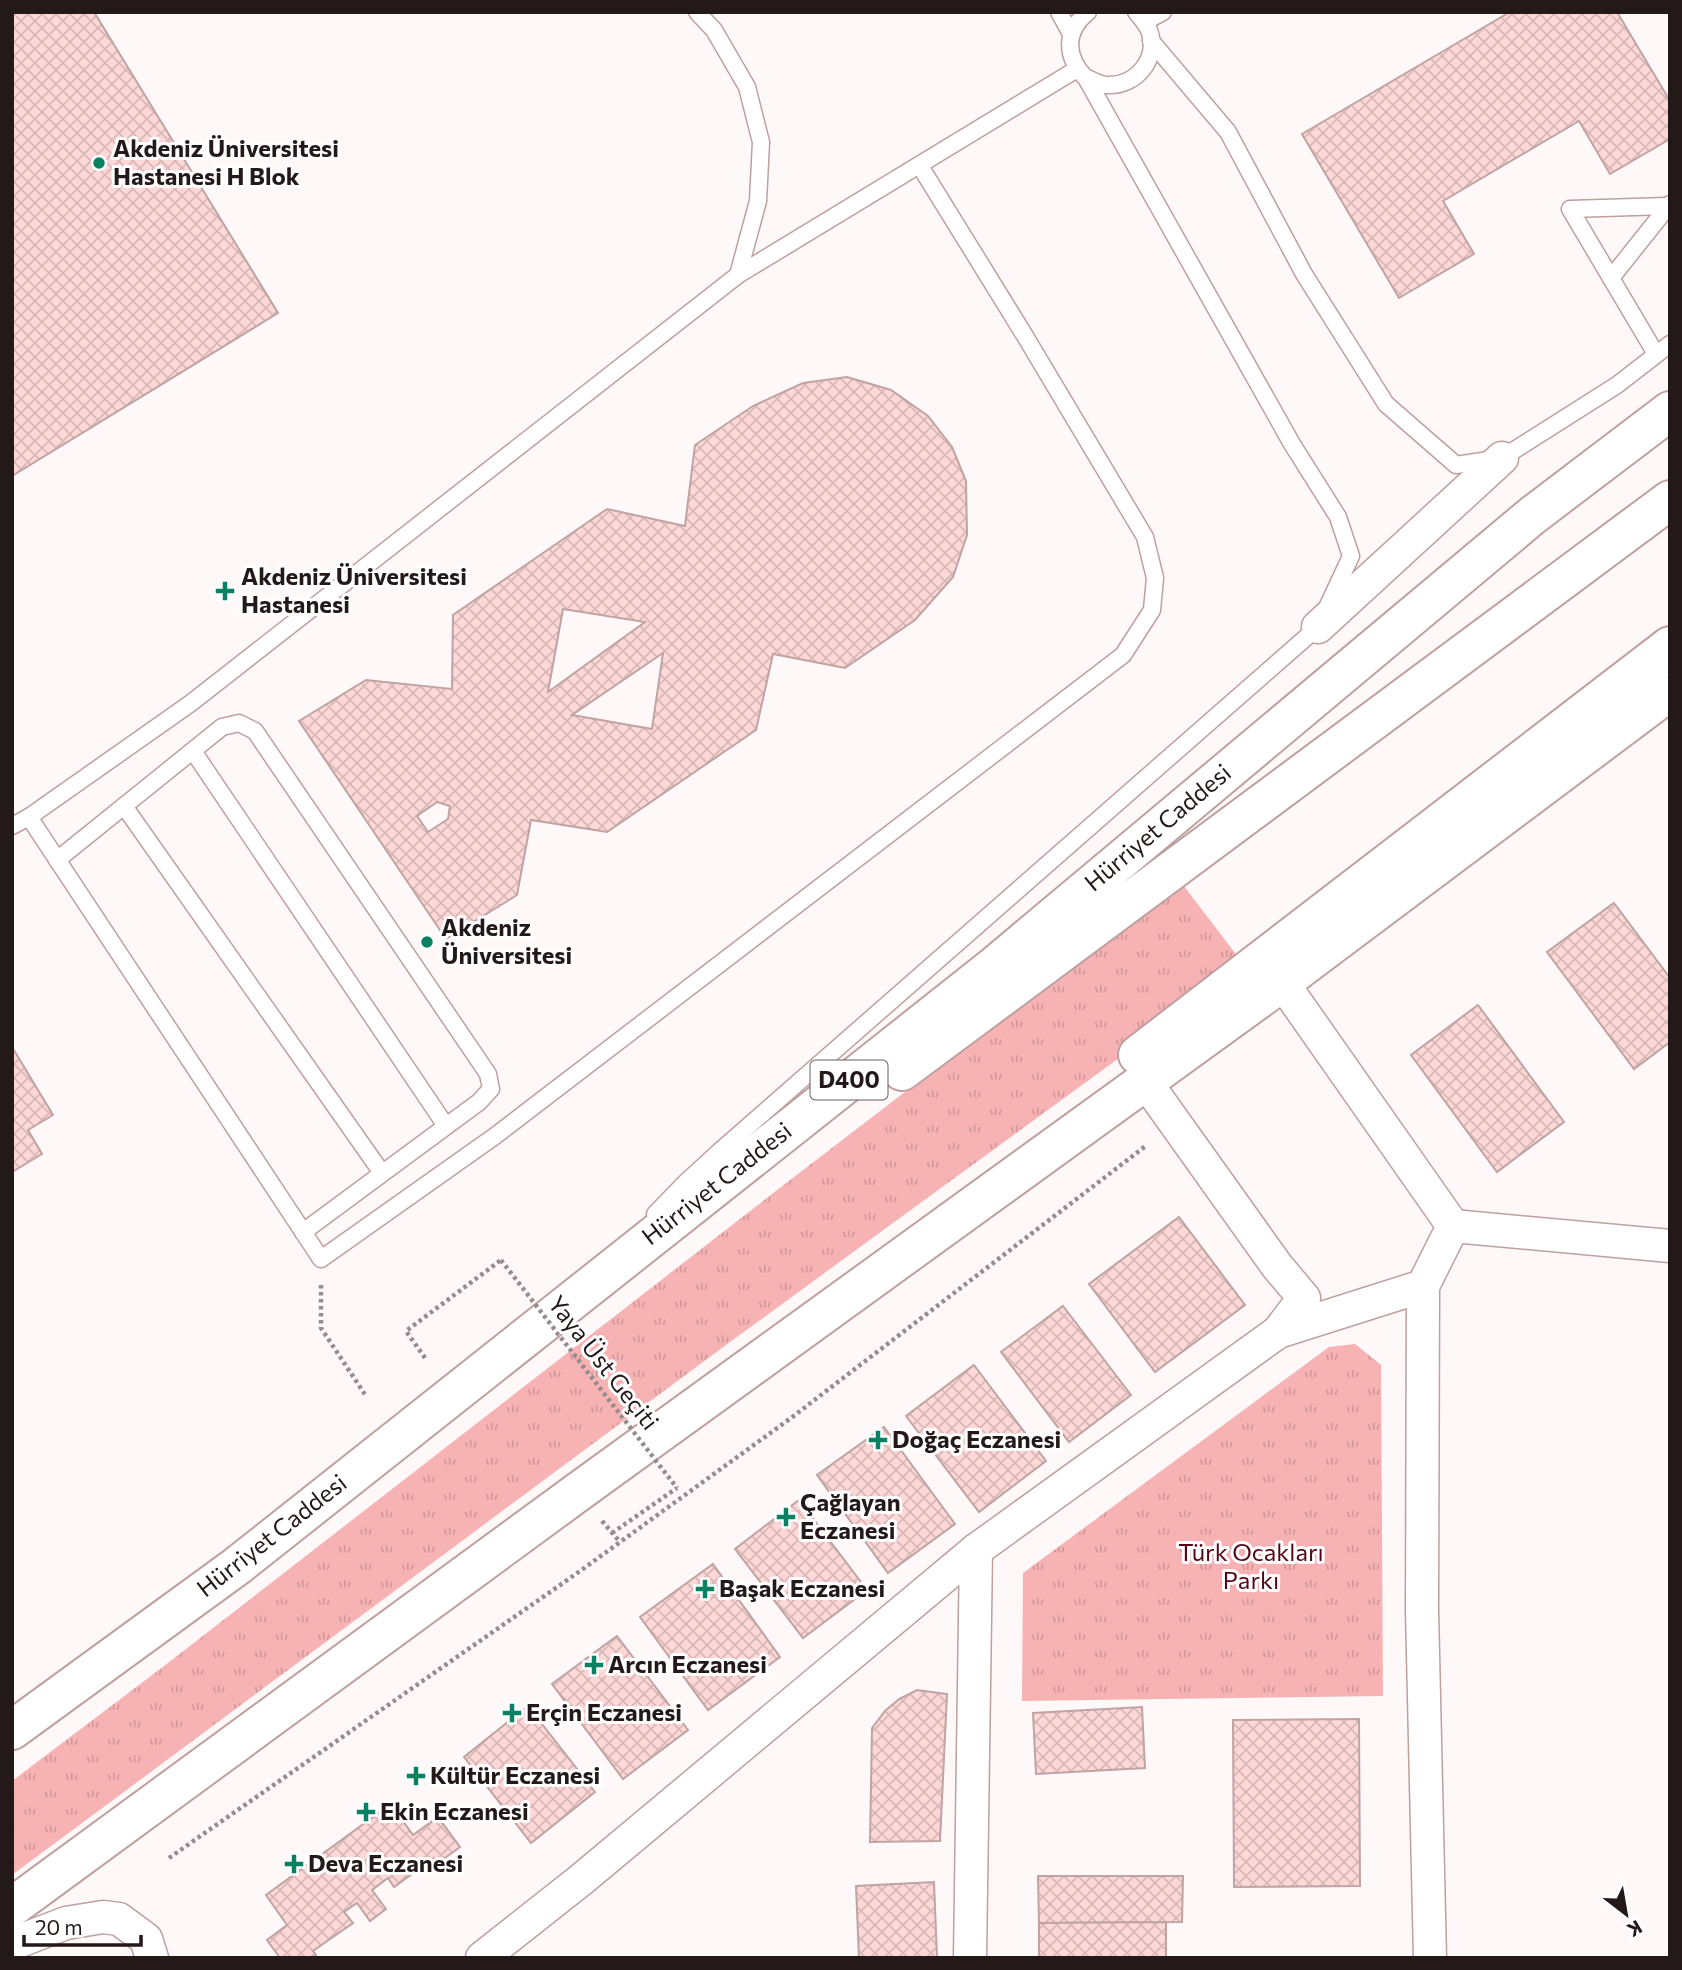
<svg xmlns="http://www.w3.org/2000/svg" width="1682" height="1970" viewBox="0 0 1682 1970" font-family="Commissioner,sans-serif">
	<defs>
		<pattern id="grass-tufts" width="24" height="20" patternUnits="userSpaceOnUse" patternTransform="scale(1.75)"><rect width="24" height="20" fill="#f7b2b3"/><path d="M3 7l-1-3M5 7V3M7 7l1-3M15 17l-1-3M17 17v-4M19 17l1-3" fill="none" stroke="#d39899"/></pattern>
		<pattern id="building-cross-hatch" width="8" height="8" patternUnits="userSpaceOnUse" patternTransform="scale(1.75)"><rect width="8" height="8" fill="#fed7d7"/><path d="M0 0l8 8M0 8l8-8" fill="none" stroke="#d9b8b8"/></pattern>
	</defs>
	<rect width="100%" height="100%" fill="#fff8f8"/>
	<g fill="url(#grass-tufts)">
		<polygon points="1180,881 1245,966 730,1342 12,1875 12,1781 168,1663 785,1184"/>
		<polygon points="1355,1344 1381,1365 1383,1696 1022,1701 1023,1573 1329,1347"/>
	</g>
	<g fill="url(#building-cross-hatch)" stroke="#c0a3a3" stroke-width="2" fill-rule="evenodd">
		<polygon points="12,12 94,12 278,313 12,476"/>
		<polygon points="1510,12 1617,12 1670,101 1670,139 1610,174 1579,121 1443,201 1474,254 1399,298 1302,134"/>
		<path d="M847,377L891,390L928,416L952,447L966,481L967,535L953,577L915,620L845,668L773,654L756,730L607,832L531,820L517,895L446,939L299,721L366,680L452,689L453,615L607,509L685,526L695,445L753,406L803,383ZM563,609L645,622L548,692ZM663,653L652,729L572,715ZM437,802L450,806L448,819L428,832L417,816Z"/>
		<polygon points="1614,903 1670,978 1670,1042 1634,1069 1547,952"/>
		<polygon points="1478,1005 1564,1122 1497,1172 1411,1055"/>
		<polygon points="12,1047 53,1115 28,1130 42,1154 12,1172"/>
		<polygon points="1179,1217 1245,1305 1155,1372 1089,1284"/>
		<polygon points="1063,1306 1131,1395 1069,1442 1001,1352"/>
		<polygon points="974,1365 1046,1461 979,1512 906,1416"/>
		<polygon points="884,1427 955,1524 888,1573 817,1475"/>
		<polygon points="799,1500 867,1590 803,1638 735,1549"/>
		<polygon points="713,1564 780,1657 708,1710 640,1617"/>
		<polygon points="617,1636 688,1730 623,1779 552,1684"/>
		<polygon points="917,1690 947,1694 940,1841 870,1842 872,1728 885,1711 899,1699"/>
		<polygon points="528,1706 595,1792 531,1843 464,1757"/>
		<polygon points="1142,1707 1145,1768 1036,1774 1033,1713"/>
		<polygon points="1359,1719 1360,1886 1234,1887 1233,1720"/>
		<polygon points="391,1804 413,1835 438,1817 460,1847 438,1863 434,1858 394,1887 388,1878 372,1890 386,1909 370,1921 357,1903 344,1912 353,1923 313,1951 316,1955 313,1958 280,1958 267,1940 287,1925 266,1895"/>
		<polygon points="1038,1876 1183,1876 1182,1922 1039,1923"/>
		<polygon points="934,1882 937,1957 859,1958 856,1886"/>
		<polygon points="1166,1922 1166,1958 1039,1958 1039,1923"/>
	</g>
	<g fill="none" stroke-linecap="round" stroke-linejoin="round">
		<g stroke="#bea0a1" stroke-width="19">
			<g id="lane">
				<polyline points="697,12 714,30 747,87 761,142 758,201 738,275"/>
				<polyline points="1059,12 1071,34"/>
				<polyline points="1144,22 1163,12"/>
				<polyline points="1151,41 1228,132 1304,274 1386,404 1456,465 1502,458 1617,385 1670,344"/>
				<path d="M1086,78C1093,80 1100,85 1107,85C1135,87 1160,59 1149,30C1146,23 1141,18 1136,12"/>
				<polyline points="1611,278 1670,204"/>
				<polyline points="1656,354 1570,209 1667,206"/>
				<polyline points="193,751 446,1126"/>
				<polyline points="124,806 382,1173"/>
				<polyline points="29,817 321,1259 495,1136 1123,655 1152,610 1155,578 1145,537 1025,336 920,166"/>
				<polyline points="12,826 29,817 191,703 738,275 1077,69"/>
				<polyline points="57,860 222,727 239,723 255,731 488,1074 491,1089 479,1102 303,1232"/>
				<path d="M655,1214L684,1184L720,1151L1318,627L1351,556L1338,517L1292,444L1086,78C1065,57 1064,31 1088,12"/>
			</g>
		</g>
		<g stroke="#bea0a1" stroke-width="35">
			<g id="street">
				<polyline points="1318,627 1502,458"/>
				<polyline points="1282,982 1453,1226 1423,1286 1422,1610 1430,1958"/>
				<polyline points="1145,1081 1277,1266 1304,1298 1278,1332"/>
				<polyline points="1453,1226 1670,1246"/>
				<polyline points="12,1944 66,1923 103,1917 119,1919 146,1939 152,1958"/>
				<polyline points="482,1958 582,1879 976,1550 1278,1332 1423,1286"/>
				<polyline points="970,1958 976,1550"/>
			</g>
		</g>
		<g stroke="#bea0a1" stroke-width="42">
			<g id="highway">
				<polyline points="1138,1055 1670,646"/>
				<polyline points="902,1071 1670,500"/>
				<polyline points="12,1730 237,1566 992,968 1533,515 1670,411"/>
				<polyline points="12,1907 578,1492 1282,982 1670,691"/>
			</g>
		</g>
		<g stroke="#958d8d" stroke-width="4.5" stroke-dasharray="3.5 3.5" stroke-linecap="butt">
			<polyline points="321,1285 321,1328 366,1396"/>
			<polyline points="425,1358 406,1331 501,1260"/>
			<polyline points="602,1521 620,1542"/>
			<polyline points="612,1533 677,1488"/>
			<polyline points="169,1858 583,1569 791,1418 1147,1145"/>
		</g>
		<use href="#lane" stroke="#fff" stroke-width="16"/>
		<use href="#street" stroke="#fff" stroke-width="32"/>
		<use href="#highway" stroke="#fff" stroke-width="38"/>
		<polyline stroke="#958d8d" stroke-width="4.5" stroke-dasharray="3.5 3.5" stroke-linecap="butt" points="501,1260 677,1488"/>
	</g>
	<g fill="#088262" stroke="#fff" stroke-width="2.5">
		<circle cx="99" cy="163" r="7"/>
		<path d="M221.5 580.5h7v7h7v7h-7v7h-7v-7h-7v-7h7z"/>
		<circle cx="427" cy="942" r="7"/>
		<path d="M874.5 1429.5h7v7h7v7h-7v7h-7v-7h-7v-7h7z"/>
		<path d="M782.5 1506.5h7v7h7v7h-7v7h-7v-7h-7v-7h7z"/>
		<path d="M701.5 1578.5h7v7h7v7h-7v7h-7v-7h-7v-7h7z"/>
		<path d="M590.5 1654.5h7v7h7v7h-7v7h-7v-7h-7v-7h7z"/>
		<path d="M508.5 1702.5h7v7h7v7h-7v7h-7v-7h-7v-7h7z"/>
		<path d="M412.5 1765.5h7v7h7v7h-7v7h-7v-7h-7v-7h7z"/>
		<path d="M362.5 1801.5h7v7h7v7h-7v7h-7v-7h-7v-7h7z"/>
		<path d="M290.5 1853.5h7v7h7v7h-7v7h-7v-7h-7v-7h7z"/>
	</g>
	<g text-anchor="middle" stroke-width="6" stroke-linejoin="round" paint-order="stroke">
		<rect fill="#fff" stroke="#655e5e" stroke-width="2" x="810.5" y="1060.5" width="77" height="39" rx="5"/>
		<g font-size="23" font-weight="bold" fill="#231919">
			<text x="849" y="1088">D400</text>
		</g>
		<g font-size="24" font-weight="bold" fill="#231919" stroke="#fff" text-anchor="start">
			<text x="113" y="157">Akdeniz Üniversitesi<tspan x="113" dy="28">Hastanesi H Blok</tspan></text>
			<text x="241" y="585">Akdeniz Üniversitesi<tspan x="241" dy="28">Hastanesi</tspan></text>
			<text x="441" y="936">Akdeniz<tspan x="441" dy="28">Üniversitesi</tspan></text>
			<text x="892" y="1448">Doğaç Eczanesi</text>
			<text x="800" y="1511">Çağlayan<tspan x="800" dy="28">Eczanesi</tspan></text>
			<text x="719" y="1597">Başak Eczanesi</text>
			<text x="608" y="1673">Arcın Eczanesi</text>
			<text x="526" y="1721">Erçin Eczanesi</text>
			<text x="430" y="1784">Kültür Eczanesi</text>
			<text x="380" y="1820">Ekin Eczanesi</text>
			<text x="308" y="1872">Deva Eczanesi</text>
		</g>
		<g font-size="24" fill="#231919" stroke="#fff">
			<text transform="translate(1158 828) rotate(-40)" y="8">Hürriyet Caddesi</text>
			<text transform="translate(717 1184) rotate(-38)" y="8">Hürriyet Caddesi</text>
			<text transform="translate(603 1363) rotate(52)" y="8">Yaya Üst Geçiti</text>
			<text transform="translate(272 1536) rotate(-38)" y="8">Hürriyet Caddesi</text>
		</g>
		<g font-size="24" fill="#560516" stroke="#fff">
			<text x="1251" y="1561">Türk Ocakları<tspan x="1251" dy="28">Parkı</tspan></text>
		</g>
	</g>
	<rect width="1682" height="1970" fill="none" stroke="#231919" stroke-width="28"/>
	<g transform="translate(1626 1914) rotate(149)" stroke="#ffffff" stroke-width="5" paint-order="stroke">
	<path d="M0-5L12 26L0 18L-12 26Z" fill="#231919"/>
	<text y="-10" font-size="19" font-weight="bold" text-anchor="middle" fill="#231919">K</text>
	</g>
	<path d="M24 1935v10h117v-10" fill="none" stroke="#231919" stroke-width="3.5"/>
	<text x="35" y="1935" font-size="21" fill="#231919" stroke="#ffffff" stroke-width="5" paint-order="stroke">20 m</text>
</svg>
